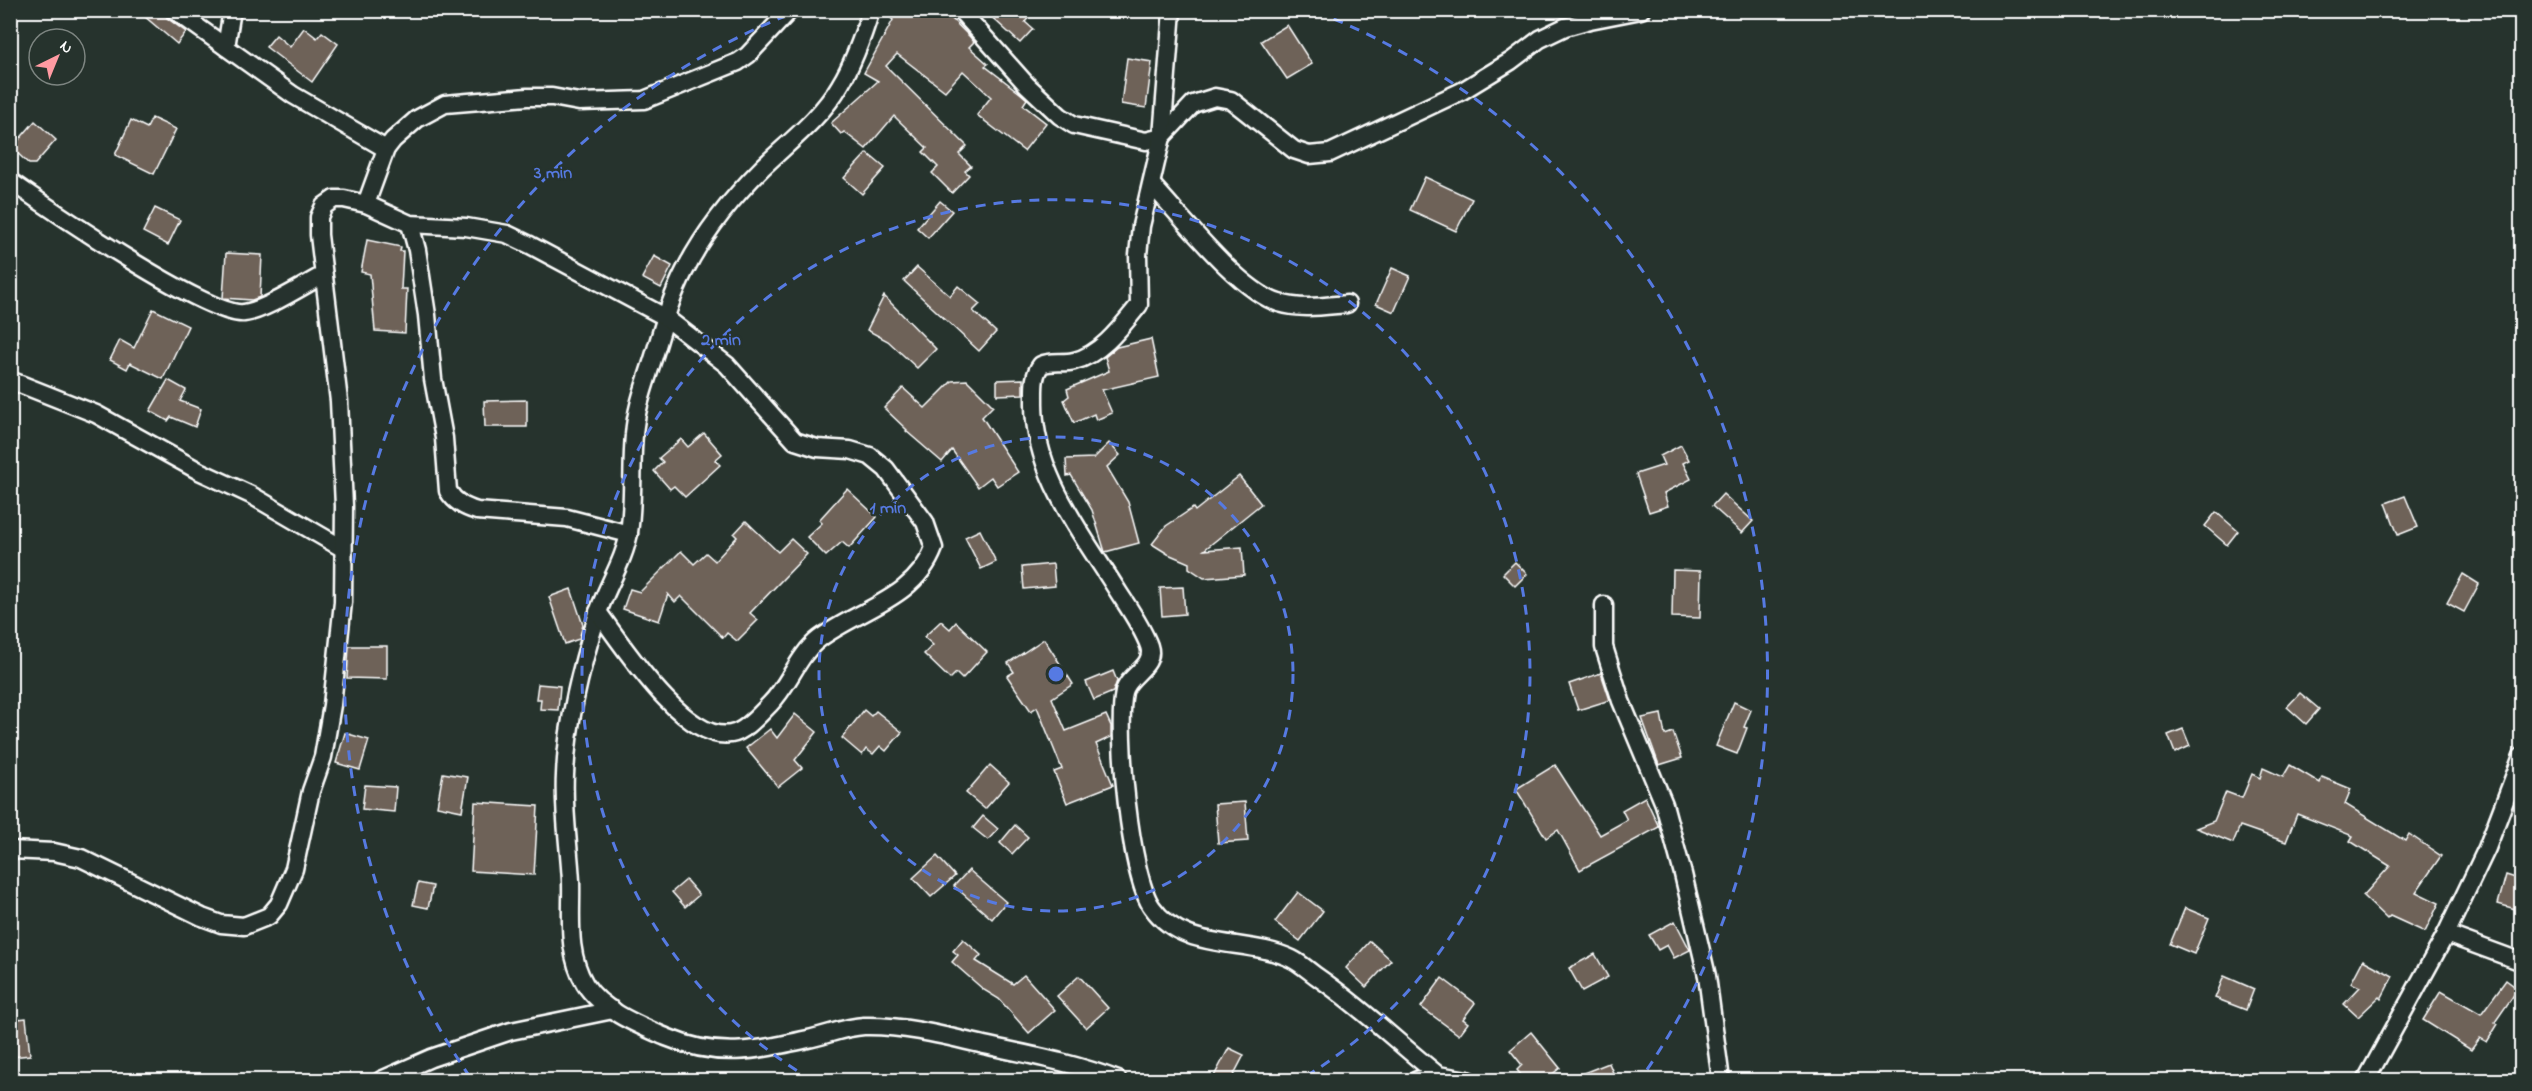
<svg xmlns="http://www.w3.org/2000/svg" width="2532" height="1091" viewBox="0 0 2532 1091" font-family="'Indie Flower',sans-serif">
	<rect width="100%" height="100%" fill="#26332d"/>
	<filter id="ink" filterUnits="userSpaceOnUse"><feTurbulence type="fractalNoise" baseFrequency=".0167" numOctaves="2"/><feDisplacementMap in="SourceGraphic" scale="12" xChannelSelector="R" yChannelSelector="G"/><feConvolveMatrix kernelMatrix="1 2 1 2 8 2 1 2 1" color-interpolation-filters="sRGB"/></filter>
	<g filter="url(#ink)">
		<g fill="#6e6259" stroke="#fff" stroke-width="1.5">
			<polygon points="137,10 164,10 167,18 186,32 177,44"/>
			<polygon points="882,10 943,10 970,37 974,42 969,47 988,64 985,66 1020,93 1027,99 1023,105 1046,123 1024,151 977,115 991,97 963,71 945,91 897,54 886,66 967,146 959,154 971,166 965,171 969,175 952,193 932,173 938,167 923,152 927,148 894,116 866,149 844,132 841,134 831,123 878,81 864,73 893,20"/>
			<polygon points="984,10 1035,10 1025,22 1033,29 1020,43"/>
			<polygon points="1287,25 1312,64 1287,79 1261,41"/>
			<polygon points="304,28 317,38 322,32 338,44 312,82 266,47 276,35 290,47"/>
			<polygon points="1127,58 1152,62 1146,108 1121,104"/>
			<polygon points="152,118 176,129 154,174 115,155 131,120 147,128"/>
			<polygon points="35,121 56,140 35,164 29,164 12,148"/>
			<polygon points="867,153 885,168 862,194 844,178"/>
			<polygon points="1425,177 1472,199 1456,231 1410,210"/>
			<polygon points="940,201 952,211 928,238 917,228"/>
			<polygon points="155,208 180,220 168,245 143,232"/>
			<polygon points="367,240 401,247 400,251 403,251 401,289 407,289 405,333 375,331 370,274 361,272"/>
			<polygon points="226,253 262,255 260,297 252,300 223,298"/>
			<polygon points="654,256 672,266 661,288 642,278"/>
			<polygon points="917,267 950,296 958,286 980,304 973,311 996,332 979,351 904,281"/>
			<polygon points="1392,268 1410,276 1394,312 1376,304"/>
			<polygon points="884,296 936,349 917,368 888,341 867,330"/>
			<polygon points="153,309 188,326 163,379 130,363 127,369 110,360 120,340 134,348"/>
			<polygon points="1151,339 1159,377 1102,390 1112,413 1096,420 1094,414 1074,423 1064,400 1069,396 1067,389 1109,371 1105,357 1117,347"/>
			<polygon points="1023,379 1023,394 997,395 997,380"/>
			<polygon points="168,380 186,390 180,401 201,409 195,427 171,417 168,421 150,411"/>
			<polygon points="967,380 993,406 982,417 1018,472 997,486 991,477 978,487 952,450 942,462 906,431 907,430 884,408 903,388 925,408 952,381"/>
			<polygon points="527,400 527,427 485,427 484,401"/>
			<polygon points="704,433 722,454 715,460 720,465 685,497 674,486 670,489 654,471 663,462 659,458 681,439 688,447"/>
			<polygon points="1109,443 1120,455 1107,467 1128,502 1139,543 1105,552 1092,510 1071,475 1067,476 1066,459 1094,458"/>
			<polygon points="1681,445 1689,460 1683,463 1691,479 1664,493 1668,506 1649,512 1636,474 1664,465 1660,456"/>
			<polygon points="1239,476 1261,504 1204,550 1242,547 1244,575 1204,578 1189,568 1189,563 1168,554 1152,544 1166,526 1193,508 1195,511"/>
			<polygon points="847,489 877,517 849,548 842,542 826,556 807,537 822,523 819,520"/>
			<polygon points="1723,494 1753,521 1742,533 1712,506"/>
			<polygon points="2405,496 2418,527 2398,535 2386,503"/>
			<polygon points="2216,512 2238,531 2227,545 2205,526"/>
			<polygon points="746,521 778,552 791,539 807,554 750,613 758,620 737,641 727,633 723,638 681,596 675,602 668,594 659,621 623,609 630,589 640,592 681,551 694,564 706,553 715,561 737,537 734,534"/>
			<polygon points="980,530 996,562 981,569 965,537"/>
			<polygon points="1515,562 1527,574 1515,586 1503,574"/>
			<polygon points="1053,564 1055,586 1024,589 1022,567"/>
			<polygon points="1673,570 1701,571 1700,618 1672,617"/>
			<polygon points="2463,574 2479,584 2464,612 2447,603"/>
			<polygon points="1183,587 1185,614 1162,616 1160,588"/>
			<polygon points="571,589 583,625 579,639 565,644 549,597"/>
			<polygon points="941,621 950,629 956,622 987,652 962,679 956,673 950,679 924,654 933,645 924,637"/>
			<polygon points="1044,639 1073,684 1052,698 1066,731 1106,715 1111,726 1111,737 1096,744 1113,785 1067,803 1054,772 1062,769 1037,707 1031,711 1007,676 1014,672 1008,663"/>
			<polygon points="349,646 387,646 387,679 347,678"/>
			<polygon points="1113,671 1117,681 1113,692 1094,700 1086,682"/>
			<polygon points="1601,673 1610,700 1578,710 1569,684"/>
			<polygon points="538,684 560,686 558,710 540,709 541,699 536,699"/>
			<polygon points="2300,693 2319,709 2306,724 2287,707"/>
			<polygon points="1734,702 1751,710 1744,727 1747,728 1737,754 1716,746"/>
			<polygon points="864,710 871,716 876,711 902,732 886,751 880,746 873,754 866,749 862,755 842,738"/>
			<polygon points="795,714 817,732 795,760 802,768 778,787 746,748 770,729 777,738"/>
			<polygon points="1661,714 1665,735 1673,732 1682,758 1659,765 1642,718"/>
			<polygon points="2183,729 2190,746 2175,753 2168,735"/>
			<polygon points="345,733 369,740 360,770 336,763"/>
			<polygon points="990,765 1009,782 985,809 966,793"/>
			<polygon points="1555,765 1600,835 1627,820 1622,810 1645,797 1659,827 1580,870 1558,830 1546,838 1516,789"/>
			<polygon points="2290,765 2320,783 2322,777 2351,789 2345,804 2405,841 2409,834 2441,856 2416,892 2439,903 2425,932 2390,916 2387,919 2363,896 2390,866 2350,841 2353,836 2297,814 2286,842 2240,826 2233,843 2196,828 2214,821 2226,792 2242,798 2252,774 2260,778 2263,768 2283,777"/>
			<polygon points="443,773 468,777 462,811 437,806"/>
			<polygon points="365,785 396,787 394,812 362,809"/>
			<polygon points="475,802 538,806 534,875 471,871"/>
			<polygon points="1245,802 1248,841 1218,843 1215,804"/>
			<polygon points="983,816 998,829 988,840 973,828"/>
			<polygon points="1015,825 1028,837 1012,854 1000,843"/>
			<polygon points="937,856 955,876 931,897 913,878"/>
			<polygon points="969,870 1006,902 992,919 954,886"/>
			<polygon points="2506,875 2522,880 2522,911 2498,904"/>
			<polygon points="686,880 699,895 685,907 672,892"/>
			<polygon points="418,883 433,886 428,908 413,905"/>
			<polygon points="1298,892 1323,911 1300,941 1275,922"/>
			<polygon points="2185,908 2209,918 2194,954 2170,944"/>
			<polygon points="1675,921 1690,950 1674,958 1667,945 1658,950 1649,935"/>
			<polygon points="963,939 981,955 976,961 1013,984 1024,975 1055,1010 1029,1033 999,999 984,990 952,962 958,955 953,951"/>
			<polygon points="1370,941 1391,960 1366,987 1346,968"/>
			<polygon points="1595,954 1608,977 1582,991 1569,968"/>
			<polygon points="2363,960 2393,976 2381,999 2379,997 2358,1017 2344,1004 2360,987 2351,983"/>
			<polygon points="1079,976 1108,1008 1086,1028 1057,996"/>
			<polygon points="2224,976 2254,989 2246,1010 2215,998"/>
			<polygon points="1442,978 1475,1003 1463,1019 1468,1023 1459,1035 1421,1007"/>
			<polygon points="2506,980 2518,989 2495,1022 2498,1024 2487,1042 2480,1038 2471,1050 2423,1020 2441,991 2481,1014"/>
			<polygon points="26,1018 30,1055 12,1057 10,1020"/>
			<polygon points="1531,1032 1560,1068 1545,1080 1525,1080 1517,1070 1522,1065 1510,1050"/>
			<polygon points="1229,1048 1244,1055 1231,1080 1212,1080"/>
			<polygon points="1609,1063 1616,1080 1568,1080 1568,1079"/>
		</g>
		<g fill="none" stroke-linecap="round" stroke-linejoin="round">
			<g stroke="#fff" stroke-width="21">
				<g id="street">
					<polyline points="174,10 293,95 386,149"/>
					<path d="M871,10C863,36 854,62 840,85C821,118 789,142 762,168C732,198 703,234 684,272C670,299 663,327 654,356C646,382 636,407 634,435C631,466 634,503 629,532C625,560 605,589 597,616C581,667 567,721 565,775C563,810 569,845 571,881C572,916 566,952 585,984C601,1010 638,1025 666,1037C718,1059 754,1051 808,1039C827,1035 845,1027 864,1026C904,1025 946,1036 984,1045C1030,1055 1074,1063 1118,1080"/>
					<polyline points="960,10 1027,85 1060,116 1074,125 1146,141 1162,137 1193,104 1215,97 1231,100 1294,150 1309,155 1330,153 1462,91 1511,61 1540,39 1565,27 1590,20 1641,10"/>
					<path d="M1172,10L1162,137L1141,226L1138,255L1139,305C1122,326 1101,355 1074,361C1063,364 1052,360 1041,365C1033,375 1034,388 1034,401C1033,474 1082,533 1119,593C1130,610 1142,627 1149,646C1156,667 1128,674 1124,692C1116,730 1130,877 1152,907C1184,953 1247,937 1292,959C1302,964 1310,972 1319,978C1361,1007 1398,1043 1438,1075"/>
					<polyline points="226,47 232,10"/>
					<path d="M10,181C46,206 209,318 244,313C264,311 304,285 323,275"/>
					<path d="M1152,185C1182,217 1239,291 1279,303C1302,310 1324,306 1347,304"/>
					<polyline points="366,204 386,149 393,140 417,119 445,104 527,97 552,97 579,102 644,100 738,62 748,55 790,10"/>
					<path d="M410,224L417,250L427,315L433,379L444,438L448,491C455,502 464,507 477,511L567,518L629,534"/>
					<polyline points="10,380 96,414 199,471 251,495 342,548"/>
					<polyline points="1604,605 1604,647 1621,701 1664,804 1683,874 1707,976 1721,1080"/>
					<path d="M10,850L54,852L81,858L202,917L221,924L244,926L269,916L279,904L294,869L311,791L323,757L332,705L343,602L344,506L339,401L319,235V217L324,206L334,199H344L366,204L410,224L466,227L507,234L530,245L665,317L727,365L795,441L817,448L850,450L870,456L886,469L925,522L934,548C915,599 859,609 819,639C798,655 789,685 770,704C760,714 745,732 731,734C685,743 622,644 598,612"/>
					<polyline points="2446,934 2522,962"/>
					<polyline points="381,1080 431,1058 511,1031 613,1010"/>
					<polyline points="1417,1080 1438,1075 1468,1080"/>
					<polyline points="2366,1080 2446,934 2487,848 2522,756"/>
				</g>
			</g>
			<use href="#street" stroke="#26332d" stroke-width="16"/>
		</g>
	</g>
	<g fill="none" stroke="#567ae2" stroke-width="3" stroke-dasharray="10 8">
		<circle cx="1056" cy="674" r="237"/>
		<path d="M812 1080A474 474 0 1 1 1300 1080"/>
		<path d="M470 1077A711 711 0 0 1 795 12M1317 12A711 711 0 0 1 1642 1077"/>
	</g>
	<circle cx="1056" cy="674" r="9" fill="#567ae2" stroke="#26332d" stroke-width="3"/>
	<g font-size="18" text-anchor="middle" font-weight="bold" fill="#567ae2" stroke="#26332d" stroke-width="4.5" stroke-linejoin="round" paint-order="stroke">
		<text x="553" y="178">3 min</text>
		<text x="721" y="345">2 min</text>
		<text x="888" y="513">1 min</text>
	</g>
	<rect width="2532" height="1091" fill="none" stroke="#26332d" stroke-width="36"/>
	<rect x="18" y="18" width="2496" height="1055" fill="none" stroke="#fff" stroke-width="2" filter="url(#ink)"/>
	<g transform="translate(57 57) rotate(43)"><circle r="28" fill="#26332d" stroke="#7d8581" stroke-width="1.5"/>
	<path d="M0-4.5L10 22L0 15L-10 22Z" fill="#ff9aa2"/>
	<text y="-9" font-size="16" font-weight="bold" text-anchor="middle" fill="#ffffff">N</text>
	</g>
</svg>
